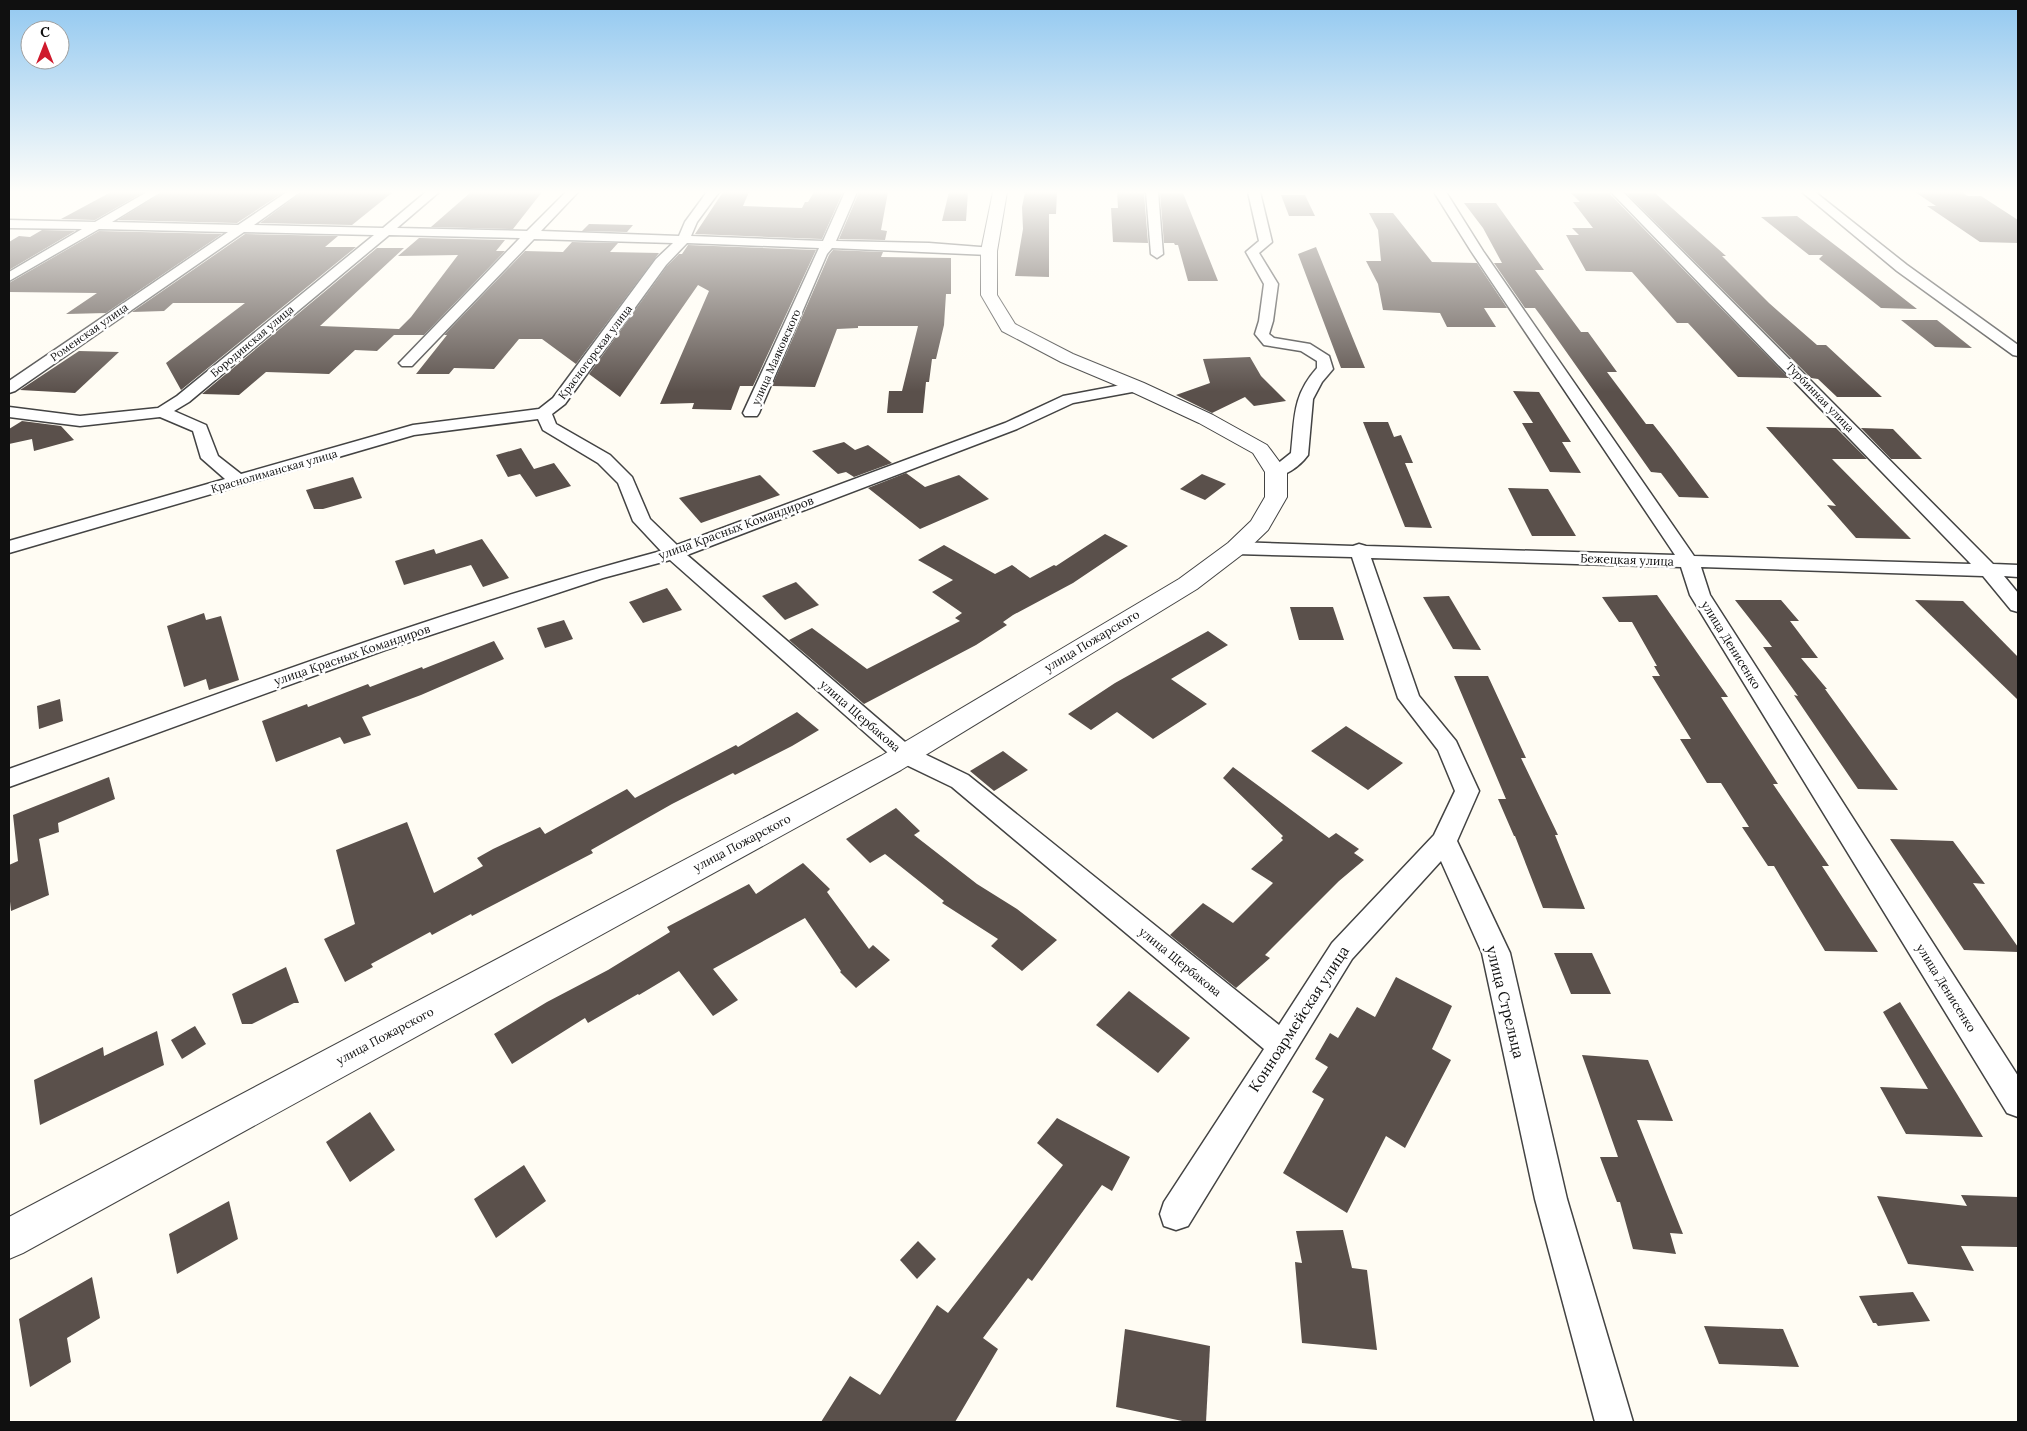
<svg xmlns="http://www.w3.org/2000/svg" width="2027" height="1431" viewBox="0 0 2027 1431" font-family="Lora,serif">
	<rect width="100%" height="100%" fill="#fffcf3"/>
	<g fill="#5a504b">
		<polygon points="111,192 144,192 95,220 61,219"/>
		<polygon points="163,192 284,192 237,223 118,220"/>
		<polygon points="302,192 393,192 352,225 260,223"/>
		<polygon points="471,192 542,192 513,229 431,227"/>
		<polygon points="723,192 749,192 743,206 802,208 805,202 808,202 814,192 843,192 822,239 695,234"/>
		<polygon points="859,192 888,192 881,230 887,231 885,240 839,239"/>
		<polygon points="949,192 968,192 966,221 942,221"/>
		<polygon points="1025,192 1057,192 1056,214 1049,214 1049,277 1015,276 1023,229 1022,207"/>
		<polygon points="1117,192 1144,193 1148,243 1113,242 1111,208 1118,208"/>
		<polygon points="1915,192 1961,192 1968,196 1981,196 2018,220 2018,243 1980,242 1927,206 1936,206"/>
		<polygon points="1160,193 1183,193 1218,281 1188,281 1178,245 1175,245 1174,243 1164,243"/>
		<polygon points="1571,193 1609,193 1789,378 1738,377 1688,323 1677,323 1632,272 1586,271 1566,235 1579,235 1572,228 1593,228 1573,202 1580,202"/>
		<polygon points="1626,193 1655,193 1726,256 1722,256 1769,303 1817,345 1826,345 1882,397 1837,397 1818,379 1811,378"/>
		<polygon points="1281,195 1305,195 1315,216 1289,216"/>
		<polygon points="1464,203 1496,203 1544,270 1535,270 1581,332 1588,332 1617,372 1607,372 1646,424 1653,424 1671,447 1709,498 1679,497 1661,473 1651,472 1541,316 1535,308 1525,308 1494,263 1502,263 1483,228"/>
		<polygon points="1369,213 1393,213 1432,262 1477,263 1507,308 1484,308 1496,327 1447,327 1440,313 1383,310 1378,284 1366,261 1381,261 1378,230"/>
		<polygon points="1797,216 1848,255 1917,309 1881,308 1819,259 1823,255 1809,255 1761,217"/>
		<polygon points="589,224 633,225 627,232 582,231"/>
		<polygon points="42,230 75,231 9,270 9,242 19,236 30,237"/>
		<polygon points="99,231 222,234 106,313 66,314 97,293 9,292 9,283"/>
		<polygon points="245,234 338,236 325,247 356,247 181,390 166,363 245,303 173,303 164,311 132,312"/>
		<polygon points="419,238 505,240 496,251 505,251 424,335 394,335 377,351 355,350 329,374 266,372 239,395 202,394 377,248 404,248 320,326 399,329 411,317 458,255 398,256"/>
		<polygon points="572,242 618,243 610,252 659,253 576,364 542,339 519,339 494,369 454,368 449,374 416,374 447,335 444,335 525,251 563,252"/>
		<polygon points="688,245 816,250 753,386 740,386 731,410 692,409 694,403 660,404 709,291 698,285 620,397 589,374 667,266 679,254 682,254"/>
		<polygon points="1316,247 1356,346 1365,368 1341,368 1298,254"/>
		<polygon points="833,250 883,252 881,257 951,258 951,294 946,294 944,325 936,359 932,359 929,382 926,382 923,413 887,413 889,391 902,391 918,326 858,326 858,328 837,329 815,387 772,386 829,255"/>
		<polygon points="1901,320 1937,320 1972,348 1935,347"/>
		<polygon points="79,351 119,352 75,393 20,390"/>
		<polygon points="1250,357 1261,376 1286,401 1254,406 1245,397 1212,413 1176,395 1210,383 1203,359"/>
		<polygon points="1513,391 1539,392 1571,442 1562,442 1581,473 1550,472 1522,423 1533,423"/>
		<polygon points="22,421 61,426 74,440 34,451 32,439 9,444 9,429"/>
		<polygon points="1363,422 1388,422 1394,437 1401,435 1413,463 1405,463 1432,528 1405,527"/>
		<polygon points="1766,427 1836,428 1867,459 1832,459 1911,539 1856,538 1827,505 1836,506"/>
		<polygon points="1861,428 1893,429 1922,459 1891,459"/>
		<polygon points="844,442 855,450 868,445 892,463 854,477 846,472 838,474 812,451"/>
		<polygon points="521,448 534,469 554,463 571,486 536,497 520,474 508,477 496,455"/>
		<polygon points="906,473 925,487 959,475 989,499 920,529 868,488"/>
		<polygon points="1202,474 1226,484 1205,500 1180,489"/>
		<polygon points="760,475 780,495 701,523 679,498"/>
		<polygon points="353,477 362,498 323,509 314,509 306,490"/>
		<polygon points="1508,488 1548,489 1576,536 1532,536"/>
		<polygon points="1105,534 1128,546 1073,583 1013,615 1003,622 1007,625 976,645 864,704 789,640 812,628 867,669 960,621 955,618 962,613 932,592 953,580 918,560 944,545 995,574 1012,565 1030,578 1054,565 1056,566"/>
		<polygon points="482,539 509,578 483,587 471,565 404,585 395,561 434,549 436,554"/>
		<polygon points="796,582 819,605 785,620 762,596"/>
		<polygon points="667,588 682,610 643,623 629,602"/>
		<polygon points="1657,595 1728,697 1721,697 1778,784 1773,784 1829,866 1822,866 1878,952 1825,951 1774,866 1768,866 1742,827 1749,827 1721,783 1707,783 1680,739 1691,739 1652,676 1660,676 1654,666 1657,666 1632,622 1619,622 1602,597"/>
		<polygon points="1449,596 1481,650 1453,649 1423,597"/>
		<polygon points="1735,600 1781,600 1799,621 1790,621 1818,658 1801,658 1827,689 1825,689 1898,790 1858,789 1794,695 1798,696 1763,647 1772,647"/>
		<polygon points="1915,600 1963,601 2018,657 2018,700"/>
		<polygon points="1290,607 1333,607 1344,640 1299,640"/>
		<polygon points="204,613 206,620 221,616 239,680 209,690 206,679 184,687 167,626"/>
		<polygon points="564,620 573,639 545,648 537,628"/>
		<polygon points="1208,631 1228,645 1171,679 1207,704 1153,739 1117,712 1091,730 1068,714 1115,683"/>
		<polygon points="494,641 504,659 421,695 362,717 371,735 344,744 340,737 276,762 262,721 307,704 308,707 368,684 370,687 422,667 423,669"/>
		<polygon points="1454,676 1488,676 1526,758 1521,758 1558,835 1555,835 1585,909 1543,908 1515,836 1514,836 1498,799 1506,799"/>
		<polygon points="60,699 63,721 39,729 37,706"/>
		<polygon points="797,712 819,730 792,746 735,775 733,773 672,804 591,850 593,853 472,916 471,914 432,935 430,932 371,964 373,967 345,982 324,939 355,924 336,850 407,822 434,893 483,866 477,858 493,849 540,827 545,834 627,789 635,798 736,745 738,747"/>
		<polygon points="1346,726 1403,763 1368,790 1311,751"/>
		<polygon points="1003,751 1028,770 994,791 970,771"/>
		<polygon points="1233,767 1329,838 1336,833 1359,849 1354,853 1364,860 1339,881 1265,955 1270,958 1236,988 1170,935 1203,903 1233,923 1273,883 1251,869 1283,840 1281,838 1283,836 1223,778"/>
		<polygon points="109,777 115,799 58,823 59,832 39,839 49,895 11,911 9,892 9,865 18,861 13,815"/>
		<polygon points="896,808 920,831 914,835 977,884 1017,909 1057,940 1022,971 991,946 998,939 942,903 944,901 885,854 870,863 846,839"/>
		<polygon points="1890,839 1953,841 1985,884 1973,883 2018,947 2018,952 1964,950"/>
		<polygon points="803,863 830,889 827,892 869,949 873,945 890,960 856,988 840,972 841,971 805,918 713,969 738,1000 713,1016 679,971 639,995 638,994 588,1023 585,1018 512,1064 494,1034 547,1002 608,970 670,932 667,927 749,884 756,894"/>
		<polygon points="1554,953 1592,953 1611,994 1571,994"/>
		<polygon points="286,967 299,1003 294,1003 252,1024 242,1024 232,994"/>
		<polygon points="1396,977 1452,1006 1432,1049 1451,1060 1405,1148 1386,1136 1347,1213 1283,1173 1324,1099 1312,1092 1328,1067 1315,1059 1330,1033 1338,1038 1357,1007 1375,1017"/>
		<polygon points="1129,991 1190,1038 1158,1073 1096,1025"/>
		<polygon points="1900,1002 1957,1094 1983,1137 1906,1134 1880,1087 1928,1089 1883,1012"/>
		<polygon points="195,1026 206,1044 182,1059 171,1040"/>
		<polygon points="157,1031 164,1065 40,1125 34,1080 103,1047 104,1056"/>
		<polygon points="1582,1055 1648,1060 1673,1121 1637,1120 1683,1234 1670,1233 1676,1254 1633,1249 1620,1202 1617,1202 1600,1157 1618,1157"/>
		<polygon points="370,1112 395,1150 350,1182 326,1142"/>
		<polygon points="1057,1118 1130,1157 1112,1191 1102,1185 1032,1281 1028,1278 983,1338 998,1349 955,1422 821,1422 850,1376 880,1395 937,1305 948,1313 1063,1165 1037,1143"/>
		<polygon points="524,1165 546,1201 496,1238 474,1199"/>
		<polygon points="1961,1195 2018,1197 2018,1247 1961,1246 1974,1271 1908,1264 1877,1196 1967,1206"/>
		<polygon points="229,1201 238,1239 177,1274 169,1234"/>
		<polygon points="1343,1230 1352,1268 1367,1270 1377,1350 1302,1343 1295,1262 1302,1263 1296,1231"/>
		<polygon points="918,1241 936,1259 917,1279 900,1260"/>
		<polygon points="92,1277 100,1318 67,1338 71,1362 30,1387 19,1319"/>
		<polygon points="1913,1292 1930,1321 1878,1326 1876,1323 1873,1323 1859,1296"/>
		<polygon points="1704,1326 1783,1329 1799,1367 1719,1364"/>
		<polygon points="1125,1329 1210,1346 1206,1422 1187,1422 1116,1407"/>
	</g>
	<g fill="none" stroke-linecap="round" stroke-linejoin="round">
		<g stroke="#434343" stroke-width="3">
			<g id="minor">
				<path d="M147,192H161L112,222L238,225L287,192H300L254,225L383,228L426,192H439L397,228L527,231L566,192H578L541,231L679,236L685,222L707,192H719L697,222L691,236L823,241L845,192H857L836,241L929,243L993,248L995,251L989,255L832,248L827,254L759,413L757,416H745L743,413L819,248L687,243L666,265L565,404L552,414L556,424L610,455L632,477L650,519L677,545L1005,423L1063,396L1137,382L1143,384L1145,387L1143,390L1073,403L1017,429L687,555L912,748L968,775L1279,1025L1332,943L1434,835L1455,791L1438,750L1398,698L1352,557L1236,554L1229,552L1227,548L1229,544L1236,542L1353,546L1359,544L1366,546L1675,555L1471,251L1434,192H1446L1483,251L1694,556L1971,564L1611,192H1623L1993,564L2018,565V577L2004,576L2018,593V612L2011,610L1983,576L1701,567L1710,595L2018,1076V1117L2007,1113L1690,595L1681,567L1371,558L1419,696L1456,741L1479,791L1457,841L1510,953L1567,1199L1633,1422H1595L1535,1199L1482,953L1441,861L1352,959L1188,1226L1176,1230L1164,1226L1160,1214L1164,1202L1264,1049L952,787L896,760L670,560L603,578L385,650L9,787V769C225,692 439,610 661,551L633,521L618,483L598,463L543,430L538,419L414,435L9,553V541L225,479L201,458L193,431L160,417L80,426L9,417V407L80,416L158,408L177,396L374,235L244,232L15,391L9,393V381L228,232L99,229L9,281V272L82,229L9,228V220L95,222ZM389,235L520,238L402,360L399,363L402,366H412L534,239L673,243L656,259L553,398L539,409L413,425L241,474L218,456L206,425L174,411L189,402Z"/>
				<polygon points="1146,192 1158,192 1163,254 1157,258 1151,254"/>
				<path d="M1248,192H1260L1272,242L1259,253L1278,284L1273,321L1269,334L1274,338L1310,344L1329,356L1333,369L1322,382L1313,399L1308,455C1300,466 1283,479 1270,476L1267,472L1291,453C1295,418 1292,396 1317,368V361L1301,351L1264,345L1255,334L1259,321L1264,284L1246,252L1259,241Z"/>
				<polygon points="1802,192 1815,192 1907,265 2018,345 2018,356 2013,355 1897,271"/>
			</g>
		</g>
		<g stroke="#434343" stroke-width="2">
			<polygon id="tertiary" points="993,192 1007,192 997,251 997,295 1015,324 1073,354 1144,383 1213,415 1267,445 1287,472 1287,497 1268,530 1244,553 1197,589 901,770 23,1253 9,1259 9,1217 881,756 1179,579 1228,543 1251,521 1265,497 1265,472 1253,453 1199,423 1130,391 1061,362 1002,331 981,295 981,251"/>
		</g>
		<use href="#minor" fill="#fff" fill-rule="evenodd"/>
		<use href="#tertiary" fill="#fff" fill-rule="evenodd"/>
	</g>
	<linearGradient id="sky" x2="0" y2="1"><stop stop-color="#92c8f0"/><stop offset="0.49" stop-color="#fffefa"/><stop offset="1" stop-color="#fffefa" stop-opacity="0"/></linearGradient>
	<rect width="2027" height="392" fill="url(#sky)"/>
	<g text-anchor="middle" stroke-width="5" stroke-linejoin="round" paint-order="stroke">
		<g font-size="11" fill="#101010" stroke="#fff">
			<text transform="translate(89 332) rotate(-35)" y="4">Роменская улица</text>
			<text transform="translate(252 341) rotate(-40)" y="4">Бородинская улица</text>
			<text transform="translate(595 352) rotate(-53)" y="4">Красногорская улица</text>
			<text transform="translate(776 357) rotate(-66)" y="4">улица Маяковского</text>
			<text transform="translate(1820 397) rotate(46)" y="4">Турбинная улица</text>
			<text transform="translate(274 471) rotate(-16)" y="4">Краснолиманская улица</text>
		</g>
		<g font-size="12" fill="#101010" stroke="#fff">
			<text transform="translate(736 528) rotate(-20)" y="4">улица Красных Командиров</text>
			<text transform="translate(1627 560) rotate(2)" y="4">Бежецкая улица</text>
			<text transform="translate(1092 641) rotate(-31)" y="4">улица Пожарского</text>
			<text transform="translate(1731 645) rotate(58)" y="4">улица Денисенко</text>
			<text transform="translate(352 655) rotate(-19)" y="4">улица Красных Командиров</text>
			<text transform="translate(860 716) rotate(41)" y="4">улица Щербакова</text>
			<text transform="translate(742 843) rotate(-28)" y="4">улица Пожарского</text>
			<text transform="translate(1180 962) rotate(39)" y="4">улица Щербакова</text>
			<text transform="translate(1946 988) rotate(58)" y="4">улица Денисенко</text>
			<text transform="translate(385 1036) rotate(-28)" y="4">улица Пожарского</text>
		</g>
		<g font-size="15" fill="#101010" stroke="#fff">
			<text transform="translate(1505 1002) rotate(76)" y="5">улица Стрельца</text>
			<text transform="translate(1299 1019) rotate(-57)" y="5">Конноармейская улица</text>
		</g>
	</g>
	<rect width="2027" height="1431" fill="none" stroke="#101010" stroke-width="20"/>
	<g transform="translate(45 45)"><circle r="24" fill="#ffffff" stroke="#9f9f9f"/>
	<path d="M0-4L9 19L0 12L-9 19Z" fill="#cf1a2d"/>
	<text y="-8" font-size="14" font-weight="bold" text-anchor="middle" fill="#101010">С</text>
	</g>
</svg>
